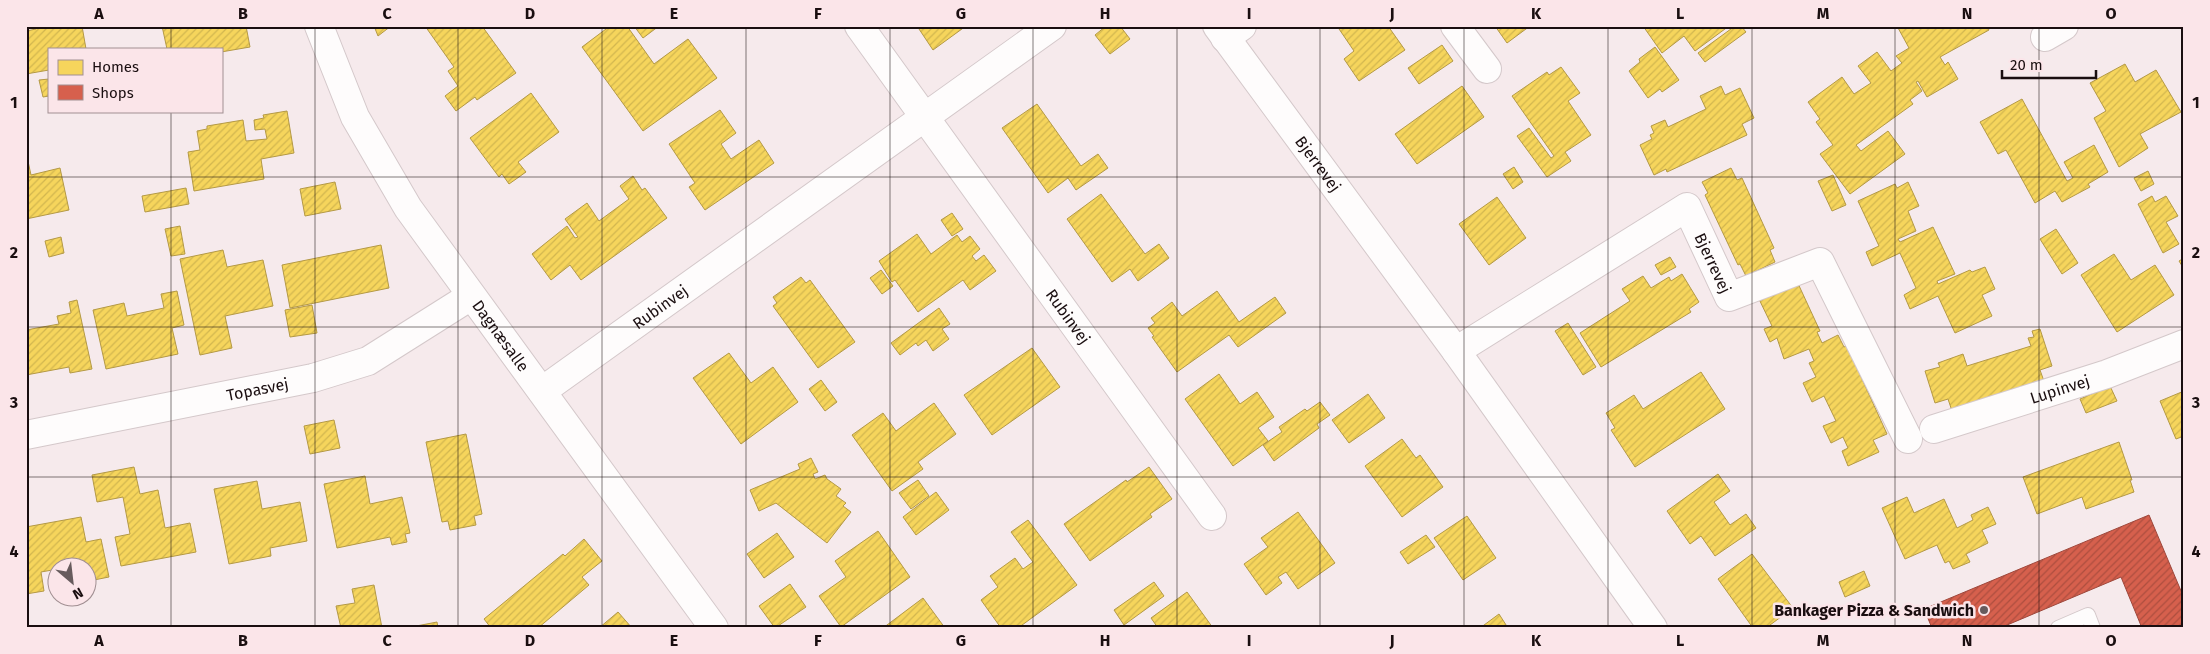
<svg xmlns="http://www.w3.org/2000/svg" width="2210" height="654" viewBox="0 0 2210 654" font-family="'Fira Sans',sans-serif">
	<defs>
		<pattern id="homes-hatch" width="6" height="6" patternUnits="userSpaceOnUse" patternTransform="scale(1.25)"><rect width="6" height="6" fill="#f6d55c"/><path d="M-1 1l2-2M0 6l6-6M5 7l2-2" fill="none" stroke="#d2b64f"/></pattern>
		<pattern id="shops-hatch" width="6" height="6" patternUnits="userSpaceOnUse" patternTransform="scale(1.25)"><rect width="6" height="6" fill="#d6604d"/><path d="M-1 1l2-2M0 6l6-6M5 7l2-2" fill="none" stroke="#ad4e3f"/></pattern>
	</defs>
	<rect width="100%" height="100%" fill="#f6eaec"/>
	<g fill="url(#homes-hatch)" stroke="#b49945">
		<polygon points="36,26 82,26 86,49 49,49 49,70 26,74 26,31 36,29"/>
		<polygon points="162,26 246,26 250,47 221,52 221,49 167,49"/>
		<polygon points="374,26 391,26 378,36"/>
		<polygon points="425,26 482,26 516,73 477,100 475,97 456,111 445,96 458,86 448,71 454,67"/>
		<polygon points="610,26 627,26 654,64 688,39 717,78 643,131 582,47"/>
		<polygon points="634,26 659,26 643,38"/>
		<polygon points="917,26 966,26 933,50"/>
		<polygon points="1106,26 1120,26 1130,39 1110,54 1095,35"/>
		<polygon points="1337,26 1388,26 1405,50 1359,81 1344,59 1354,51"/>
		<polygon points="1495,26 1530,26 1507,43"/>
		<polygon points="1643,26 1729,26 1695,51 1684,36 1662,53"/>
		<polygon points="1735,26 1741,26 1746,32 1705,62 1698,53"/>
		<polygon points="1897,26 1987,26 1989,30 1940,57 1945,65 1948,62 1958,79 1927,97 1918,81 1916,82 1922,91 1910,100 1913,104 1856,145 1861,151 1888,131 1905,154 1850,194 1820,154 1833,145 1816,122 1820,119 1808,102 1842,77 1854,94 1871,83 1858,66 1877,52 1891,71 1902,63 1896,56 1909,48"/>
		<polygon points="1442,45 1453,61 1419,84 1408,68"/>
		<polygon points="1655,47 1679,80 1662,92 1660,89 1648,98 1629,71 1640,62 1639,59"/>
		<polygon points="2125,64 2135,82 2156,70 2181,112 2140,134 2148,148 2119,167 2094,118 2106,111 2090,83"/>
		<polygon points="1561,67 1580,93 1568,101 1591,135 1565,152 1571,161 1547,177 1517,136 1529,128 1551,158 1554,156 1512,96 1547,72 1549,75"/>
		<polygon points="49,79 49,96 43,97 39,80"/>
		<polygon points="1462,86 1484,117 1417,164 1395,134"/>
		<polygon points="1721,86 1725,95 1740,88 1754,118 1742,124 1747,135 1667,172 1666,169 1654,175 1640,145 1652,139 1650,135 1654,133 1651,126 1665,120 1668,127 1706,109 1700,96"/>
		<polygon points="531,93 559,132 518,162 526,172 509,184 502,174 499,177 470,138"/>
		<polygon points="2022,99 2067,181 2073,178 2064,162 2094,145 2108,172 2088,184 2090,187 2062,202 2055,191 2035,203 2006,150 1998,154 1980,122"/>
		<polygon points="1037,104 1081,166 1098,154 1108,168 1076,190 1068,178 1048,193 1002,128"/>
		<polygon points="720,110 736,133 721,144 731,159 759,140 774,163 705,210 689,187 695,183 669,144"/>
		<polygon points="287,111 294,153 261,159 264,179 194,191 188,152 200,150 197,131 207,129 207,126 243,120 246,141 267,139 265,129 255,130 254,120 264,118 263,115"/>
		<polygon points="26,152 31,175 60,168 69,210 26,219"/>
		<polygon points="1514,167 1523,182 1513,189 1503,174"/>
		<polygon points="1731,168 1737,180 1742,178 1774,248 1770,250 1775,262 1746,276 1740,264 1738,265 1705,195 1708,193 1702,182"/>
		<polygon points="2148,171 2154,184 2141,191 2134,178"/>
		<polygon points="1833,175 1846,205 1832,211 1818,181"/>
		<polygon points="633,176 642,190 645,188 667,218 581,280 570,265 551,280 532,254 567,226 575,238 578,237 565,219 587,203 599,221 629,199 620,186"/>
		<polygon points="335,182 341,209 305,216 300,189"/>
		<polygon points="1908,182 1919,206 1908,211 1916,231 1898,239 1900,242 1933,227 1955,274 1937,281 1938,284 1970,270 1972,272 1985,267 1995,289 1982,295 1992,316 1955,333 1938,296 1910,309 1904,295 1916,288 1900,253 1872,266 1866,252 1879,246 1858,201 1895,184 1897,188"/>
		<polygon points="186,188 189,204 145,212 142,196"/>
		<polygon points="1101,194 1145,254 1159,244 1169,258 1138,281 1130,269 1112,282 1067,219"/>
		<polygon points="2152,196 2155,202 2166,196 2178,216 2166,222 2179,244 2163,253 2138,204"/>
		<polygon points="1497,197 1526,238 1489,265 1459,224"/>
		<polygon points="952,213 963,229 952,236 941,220"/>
		<polygon points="180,226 185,254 171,256 165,229"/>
		<polygon points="2056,229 2078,263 2062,274 2040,239"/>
		<polygon points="917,234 931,254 957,235 962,242 970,236 980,249 972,256 976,261 984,255 996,271 970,290 963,280 918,312 895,280 892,282 879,261"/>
		<polygon points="61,237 64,253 49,257 45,241"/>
		<polygon points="381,245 389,288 290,308 282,265"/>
		<polygon points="223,250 227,267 263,260 273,306 225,316 232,348 200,355 180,259"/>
		<polygon points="2114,254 2131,280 2155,265 2174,295 2117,332 2081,275"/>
		<polygon points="1670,257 1676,267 1661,275 1655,265"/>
		<polygon points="2184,258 2184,269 2179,261"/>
		<polygon points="881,270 893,286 882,294 870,278"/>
		<polygon points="1682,274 1699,302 1689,309 1691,312 1601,367 1580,333 1630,301 1622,289 1643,276 1651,288 1669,277 1671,281"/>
		<polygon points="801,277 806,283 810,280 855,342 818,368 773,306 777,303 773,297"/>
		<polygon points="1795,277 1820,331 1817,332 1822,343 1838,335 1844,347 1847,346 1887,434 1873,440 1879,452 1848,466 1842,451 1848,448 1843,437 1831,443 1823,426 1836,421 1824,396 1812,402 1803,383 1816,377 1809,363 1814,361 1809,349 1784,359 1777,338 1770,342 1764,329 1772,326 1757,295"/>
		<polygon points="177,291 184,325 172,328 178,354 106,369 93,310 124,303 127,316 164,308 161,294"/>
		<polygon points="1217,291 1239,322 1275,297 1286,313 1238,347 1229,335 1177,372 1152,337 1154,336 1148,328 1155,323 1151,318 1172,302 1182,316"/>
		<polygon points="77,300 92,369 70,373 69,367 26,375 26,330 59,324 57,316 71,313 69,302"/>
		<polygon points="312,305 317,333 290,337 285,310"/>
		<polygon points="939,308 950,324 942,329 949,339 933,351 926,340 918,346 916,343 900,355 891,343"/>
		<polygon points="1568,323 1596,367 1583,375 1555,331"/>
		<polygon points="2040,329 2052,366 2040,370 2045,384 1953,414 1948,399 1935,403 1925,371 1940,367 1938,363 1963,354 1967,366 2031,346 2028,338 2034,337 2032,331"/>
		<polygon points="1032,348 1060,387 992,435 964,395"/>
		<polygon points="729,353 751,383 773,367 798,402 741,444 693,378"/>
		<polygon points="1701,372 1725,409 1635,467 1611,430 1615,428 1606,413 1634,395 1643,409"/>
		<polygon points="1219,374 1240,404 1257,392 1274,417 1258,428 1268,441 1233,466 1185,399"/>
		<polygon points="821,380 837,402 825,411 809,389"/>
		<polygon points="2110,386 2117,401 2086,413 2080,399"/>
		<polygon points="2184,391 2184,436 2176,439 2160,401"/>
		<polygon points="1368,394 1385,418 1349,443 1332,420"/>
		<polygon points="1320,402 1330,415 1317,424 1319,428 1274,461 1263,445 1282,432 1279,427 1305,409 1307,411"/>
		<polygon points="934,403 956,434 918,462 923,469 892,491 852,435 883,413 896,431"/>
		<polygon points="334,420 340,448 310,454 304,426"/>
		<polygon points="466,434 482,514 474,516 476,525 450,530 448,521 442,522 426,442"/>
		<polygon points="1402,439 1416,458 1420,455 1443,487 1402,517 1365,466"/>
		<polygon points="2119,442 2132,480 2130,480 2134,492 2086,509 2082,497 2037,514 2023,477"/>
		<polygon points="811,458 818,472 813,474 815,479 825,475 827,479 841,489 836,496 846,503 843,506 851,512 827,543 776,503 759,511 750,490 800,469 798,464"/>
		<polygon points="134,467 140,494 158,490 165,528 190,523 196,552 121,566 115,537 130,534 123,497 97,502 92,475"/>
		<polygon points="1149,467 1172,499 1150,514 1152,517 1090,561 1064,524 1126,480 1127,482"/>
		<polygon points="1718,474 1730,491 1714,502 1730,525 1746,514 1756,528 1715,556 1701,536 1690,544 1667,511"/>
		<polygon points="365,476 370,504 402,497 410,533 405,534 407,542 392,545 390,537 337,548 324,484"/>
		<polygon points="918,480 929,496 911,509 899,493"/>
		<polygon points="257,481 262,509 300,502 307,541 270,548 271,556 229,564 214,489"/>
		<polygon points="936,492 949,510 916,535 903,517"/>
		<polygon points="1907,497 1914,513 1944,499 1957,528 1973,520 1971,515 1988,507 1996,524 1982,530 1988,543 1966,554 1970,562 1953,569 1949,561 1945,563 1937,545 1905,559 1882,508"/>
		<polygon points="1298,512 1335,563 1298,589 1286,572 1278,577 1282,583 1266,595 1244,564 1268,547 1261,538"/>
		<polygon points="1467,516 1496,558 1463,580 1434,538"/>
		<polygon points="81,517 86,542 101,539 109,577 89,581 86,563 58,566 58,569 41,572 44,591 26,594 26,527"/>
		<polygon points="1028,520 1077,585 1018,628 1001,628 981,600 998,587 990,576 1015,558 1023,569 1033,562 1011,532"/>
		<polygon points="878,531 910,577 841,627 819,596 846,577 835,561"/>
		<polygon points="777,533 794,557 764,578 747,554"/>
		<polygon points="1426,535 1435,547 1408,564 1400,552"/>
		<polygon points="584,539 602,561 582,577 589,585 538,628 491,628 484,619 563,554 565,556"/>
		<polygon points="1752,554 1793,608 1766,628 1753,628 1718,579"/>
		<polygon points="1864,571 1870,586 1845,597 1839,582"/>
		<polygon points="1154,582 1164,596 1124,625 1114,610"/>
		<polygon points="790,584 806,607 775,628 759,606"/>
		<polygon points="374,585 382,628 341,628 336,606 355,603 352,589"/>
		<polygon points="1187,592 1213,628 1158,628 1151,618"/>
		<polygon points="923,598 945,628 883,628"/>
		<polygon points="618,612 632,628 599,628"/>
		<polygon points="1499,614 1508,628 1480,628"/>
		<polygon points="437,622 438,628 406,628"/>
	</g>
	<polygon fill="url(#shops-hatch)" stroke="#9e473b" points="2149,515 2184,598 2184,628 2142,628 2121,577 2000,628 1932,628 1924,609"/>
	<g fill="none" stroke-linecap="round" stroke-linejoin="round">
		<g stroke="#d4c8ca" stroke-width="16">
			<polyline id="service" points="2058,628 2088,615 2093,628"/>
		</g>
		<g stroke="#d4c8ca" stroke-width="30">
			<g id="minor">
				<path id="s1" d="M319,26L355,117L408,208L714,628"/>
				<path id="s2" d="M859,26L1212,516"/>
				<polyline points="1455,26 1487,69"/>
				<polyline points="2045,37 2064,26"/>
				<polyline points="1225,38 1242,26"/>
				<path id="s3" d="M1456,351L1687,207L1729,297L1820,262L1908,439"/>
				<path id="s4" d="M542,391L1052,26"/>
				<path id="s5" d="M1934,429L2107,374L2184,344"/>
				<path id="s6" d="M26,435L313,378L368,361L471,296"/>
			</g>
		</g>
		<g stroke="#d4c8ca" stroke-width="30">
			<g id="tertiary">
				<path id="s7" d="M1217,26L1456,351L1653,628"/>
			</g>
		</g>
		<use href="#service" stroke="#fefcfc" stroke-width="14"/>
		<use href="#minor" stroke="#fefcfc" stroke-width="28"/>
		<use href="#tertiary" stroke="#fefcfc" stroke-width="28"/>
	</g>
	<path fill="none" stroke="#1a0e10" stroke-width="1" stroke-opacity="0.55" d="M171,26V49M315,26V628M458,26V628M602,26V628M746,26V628M890,26V628M1033,26V628M1177,26V628M1320,26V628M1464,26V628M1608,26V628M1752,26V628M1895,26V628M2039,26V628M171,111V628M26,177H2184M26,327H2184M26,477H2184"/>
	<circle fill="#675b5d" stroke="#fbe5e9" stroke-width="2" cx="1984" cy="610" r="5"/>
	<g text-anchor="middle" stroke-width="5" stroke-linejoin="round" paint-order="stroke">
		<g font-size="16" fill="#1a0e10" stroke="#fbe5e9">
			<text dy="6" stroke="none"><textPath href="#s7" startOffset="171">Bjerrevej</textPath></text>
			<text dy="6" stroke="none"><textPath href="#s3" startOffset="334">Bjerrevej</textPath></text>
			<text dy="6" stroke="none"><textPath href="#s4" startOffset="145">Rubinvej</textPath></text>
			<text dy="6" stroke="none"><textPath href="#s2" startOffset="358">Rubinvej</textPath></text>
			<text dy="6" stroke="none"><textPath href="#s1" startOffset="361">Dagnæsalle</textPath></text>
			<text dy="6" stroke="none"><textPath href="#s6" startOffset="236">Topasvej</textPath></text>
			<text dy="6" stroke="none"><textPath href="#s5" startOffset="132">Lupinvej</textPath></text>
		</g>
		<g font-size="16" font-weight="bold" fill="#1a0e10" stroke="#fbe5e9" text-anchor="end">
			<text x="1974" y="616">Bankager Pizza &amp; Sandwich</text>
		</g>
	</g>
	<rect width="2210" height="654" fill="none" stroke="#fbe5e9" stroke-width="55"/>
	<rect x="48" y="48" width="175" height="65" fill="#fbe5e9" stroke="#a18f92"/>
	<rect x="58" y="60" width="25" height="15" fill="#f6d55c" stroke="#a18f92"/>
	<text x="92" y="72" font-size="15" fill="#1a0e10">Homes</text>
	<rect x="58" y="85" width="25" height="15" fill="#d6604d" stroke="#a18f92"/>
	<text x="92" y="98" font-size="15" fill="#1a0e10">Shops</text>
	<g transform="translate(72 582) rotate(152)"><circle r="24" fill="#fbe5e9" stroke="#a18f92"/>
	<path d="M0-4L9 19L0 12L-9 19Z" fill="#675b5d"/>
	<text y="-8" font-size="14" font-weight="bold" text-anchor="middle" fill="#1a0e10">N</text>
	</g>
	<path d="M2002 70v8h94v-8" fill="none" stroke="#1a0e10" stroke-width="2.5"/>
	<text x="2010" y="70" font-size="15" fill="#1a0e10" stroke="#fbe5e9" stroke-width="4" paint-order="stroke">20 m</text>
	<rect x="28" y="28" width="2154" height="598" fill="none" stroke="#1a0e10" stroke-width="2"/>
	<g font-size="16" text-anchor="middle" font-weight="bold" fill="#1a0e10">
		<text x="99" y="19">A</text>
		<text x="243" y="19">B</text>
		<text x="387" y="19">C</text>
		<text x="530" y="19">D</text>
		<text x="674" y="19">E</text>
		<text x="818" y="19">F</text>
		<text x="961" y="19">G</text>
		<text x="1105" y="19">H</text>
		<text x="1249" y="19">I</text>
		<text x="1392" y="19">J</text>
		<text x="1536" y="19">K</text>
		<text x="1680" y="19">L</text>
		<text x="1823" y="19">M</text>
		<text x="1967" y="19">N</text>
		<text x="2111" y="19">O</text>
		<text x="14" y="108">1</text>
		<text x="2196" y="108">1</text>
		<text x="14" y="258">2</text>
		<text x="2196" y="258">2</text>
		<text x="14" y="408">3</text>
		<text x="2196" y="408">3</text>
		<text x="14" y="557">4</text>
		<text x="2196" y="557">4</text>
		<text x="99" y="646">A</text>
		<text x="243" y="646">B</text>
		<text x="387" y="646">C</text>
		<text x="530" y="646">D</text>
		<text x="674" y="646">E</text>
		<text x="818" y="646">F</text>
		<text x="961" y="646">G</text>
		<text x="1105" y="646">H</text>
		<text x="1249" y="646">I</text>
		<text x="1392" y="646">J</text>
		<text x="1536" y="646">K</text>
		<text x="1680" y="646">L</text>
		<text x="1823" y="646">M</text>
		<text x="1967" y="646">N</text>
		<text x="2111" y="646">O</text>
	</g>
</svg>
